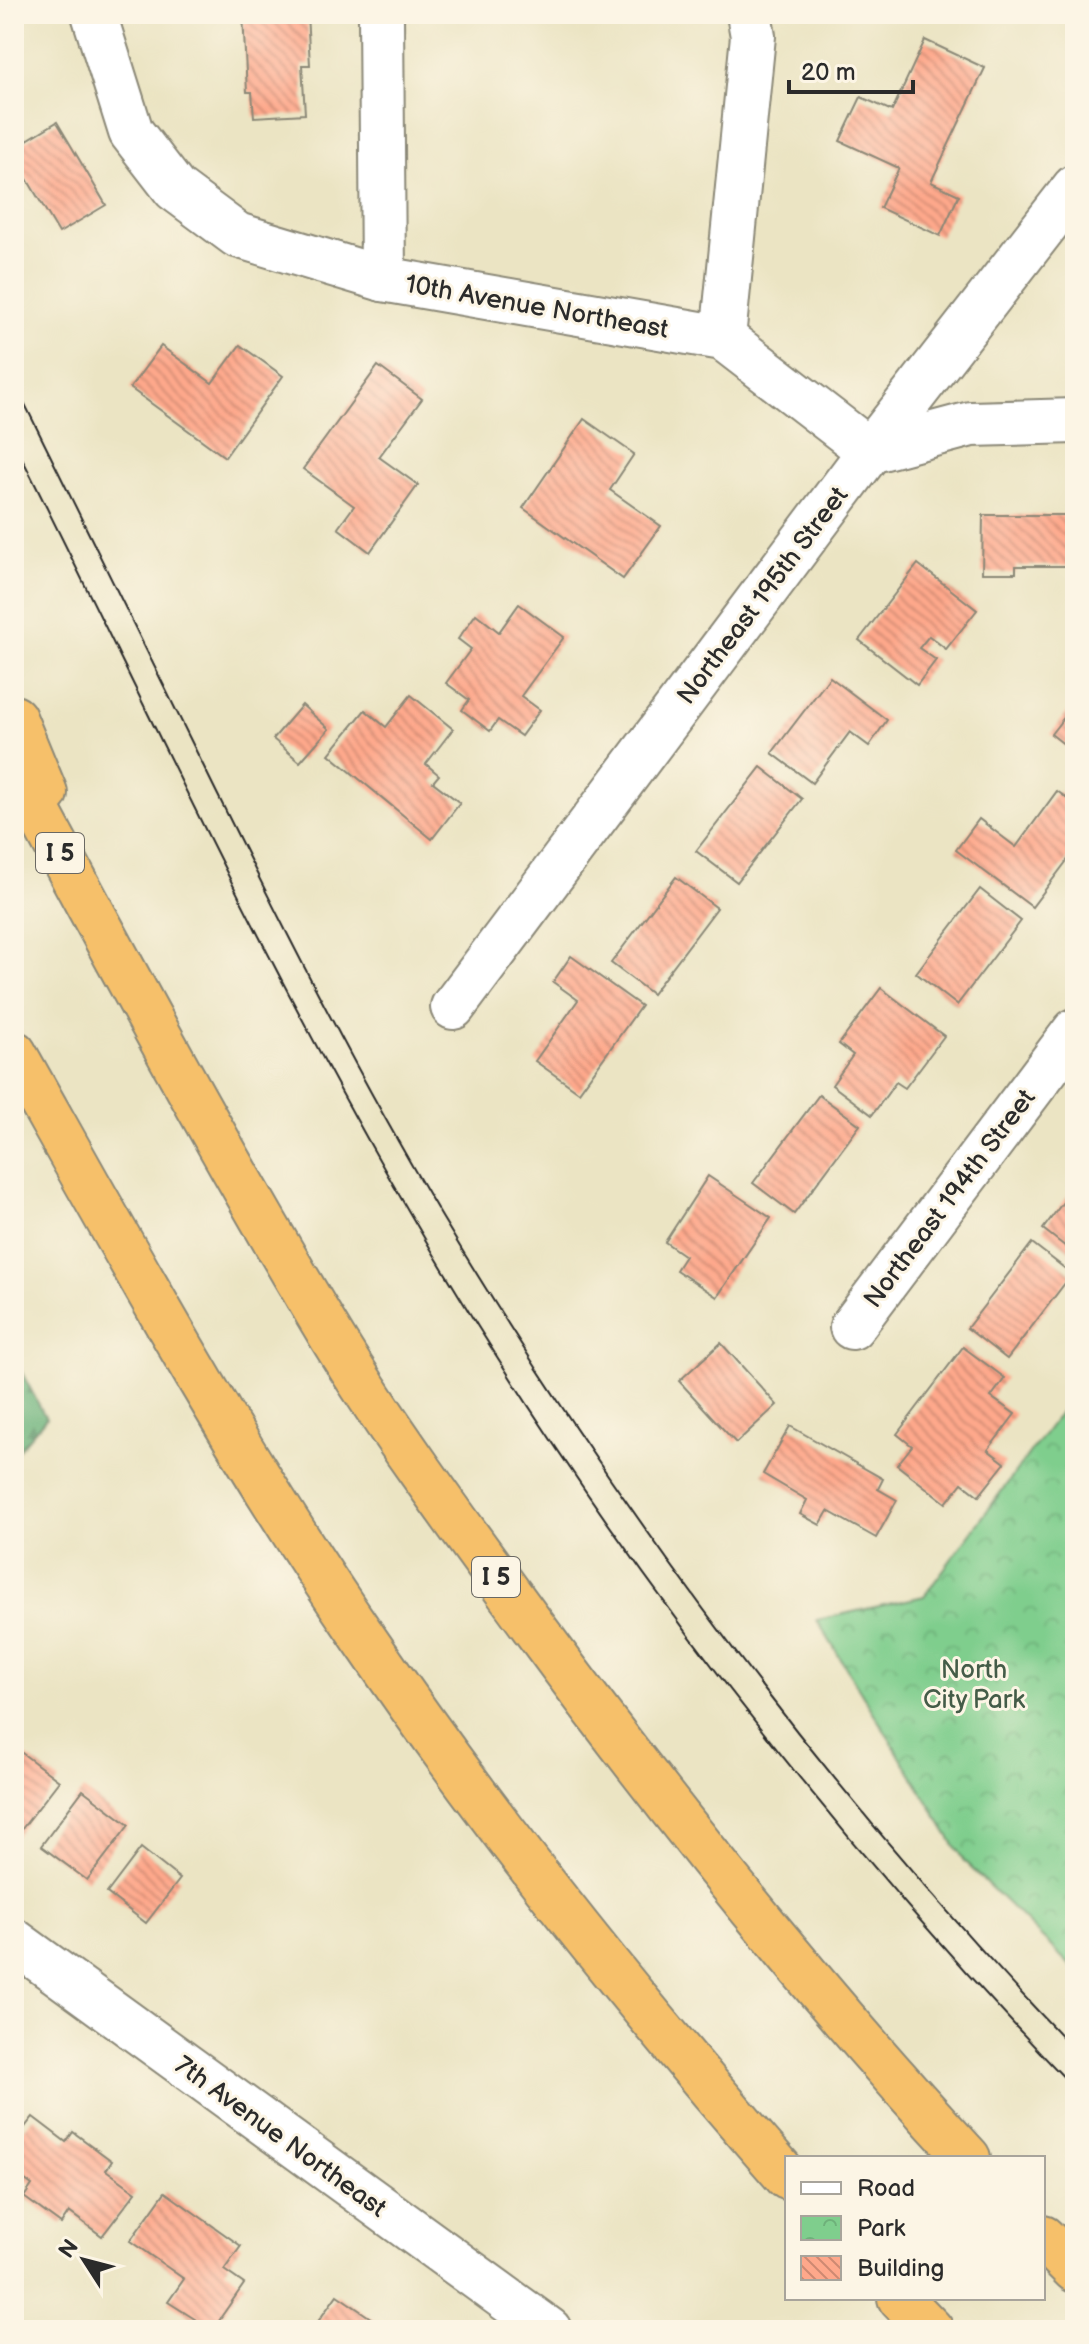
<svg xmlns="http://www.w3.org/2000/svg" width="1089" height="2344" viewBox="0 0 1089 2344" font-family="'Balsamiq Sans',sans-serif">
	<defs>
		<pattern id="forest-firs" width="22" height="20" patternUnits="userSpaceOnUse" patternTransform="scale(2)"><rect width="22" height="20" fill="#67b178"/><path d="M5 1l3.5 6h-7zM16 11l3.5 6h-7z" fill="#559063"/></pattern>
		<pattern id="park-crowns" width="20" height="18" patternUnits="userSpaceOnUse" patternTransform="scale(2)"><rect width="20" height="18" fill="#7fce8d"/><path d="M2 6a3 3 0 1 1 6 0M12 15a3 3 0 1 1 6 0" fill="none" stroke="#6eb17a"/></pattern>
		<pattern id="building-back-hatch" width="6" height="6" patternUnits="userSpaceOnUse" patternTransform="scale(2)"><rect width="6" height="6" fill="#fea88b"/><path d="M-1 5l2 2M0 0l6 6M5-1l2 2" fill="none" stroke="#ce8972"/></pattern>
	</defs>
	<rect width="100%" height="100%" fill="#fcf5e5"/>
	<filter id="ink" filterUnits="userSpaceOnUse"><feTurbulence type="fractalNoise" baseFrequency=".0125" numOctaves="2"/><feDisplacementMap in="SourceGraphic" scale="16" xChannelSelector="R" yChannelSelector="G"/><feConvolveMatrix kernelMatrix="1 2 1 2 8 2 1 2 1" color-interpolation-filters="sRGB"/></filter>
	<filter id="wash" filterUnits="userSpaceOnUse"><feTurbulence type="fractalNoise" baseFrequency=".006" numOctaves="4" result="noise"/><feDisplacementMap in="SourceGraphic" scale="32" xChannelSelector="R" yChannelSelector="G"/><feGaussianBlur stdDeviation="1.8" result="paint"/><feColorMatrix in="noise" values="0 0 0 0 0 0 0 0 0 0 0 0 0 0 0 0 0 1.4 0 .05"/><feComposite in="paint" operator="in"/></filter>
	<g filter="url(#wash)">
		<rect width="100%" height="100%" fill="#ebe4c3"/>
		<polygon fill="url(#forest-firs)" stroke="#496e52" stroke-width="2" points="14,1358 46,1418 14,1455"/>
		<polygon fill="url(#park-crowns)" stroke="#557c5c" stroke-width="2" points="1075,1392 1075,1970 964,1861 817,1620 924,1596"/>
		<g id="blocks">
			<g fill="url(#building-back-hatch)">
				<polygon points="243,14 307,14 310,65 302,65 305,114 254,117 252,92 247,92"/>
				<polygon points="925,40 985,68 931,182 959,195 940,236 880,208 899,168 840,141 861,97 892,111"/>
				<polygon points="57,122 106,205 59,233 14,157 14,148"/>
				<polygon points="240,345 283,376 225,457 130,388 161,346 212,383"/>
				<polygon points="378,366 422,399 379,457 418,485 370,552 338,528 354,506 303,469"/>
				<polygon points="584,419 634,454 610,490 661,526 623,579 523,508"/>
				<polygon points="983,515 1075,515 1075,566 1016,566 1016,573 982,573"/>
				<polygon points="918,564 977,610 946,649 929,636 919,648 936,660 917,685 859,640"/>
				<polygon points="519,604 564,637 521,696 540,710 521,736 498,720 490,731 462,710 469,700 446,683 471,649 458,639 476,614 499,632"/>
				<polygon points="830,677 887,720 869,746 850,732 812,783 772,753"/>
				<polygon points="411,695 453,729 426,764 439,775 433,782 460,803 432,839 329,754 365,710 386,727"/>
				<polygon points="302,705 329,729 300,762 273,739"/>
				<polygon points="1072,707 1075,709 1075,753 1051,734"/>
				<polygon points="761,767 802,799 737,882 696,851"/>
				<polygon points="1057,791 1075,804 1075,850 1032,907 956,850 979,819 1016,847"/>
				<polygon points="676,877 717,908 652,994 611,963"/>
				<polygon points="980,889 1021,921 957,1005 916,973"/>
				<polygon points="571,956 641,1006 579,1092 535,1061 578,1000 553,982"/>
				<polygon points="881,988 944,1036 905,1088 896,1082 872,1115 832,1085 853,1055 839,1044"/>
				<polygon points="819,1095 860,1125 794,1214 753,1183"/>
				<polygon points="708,1176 771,1218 717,1297 676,1270 685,1256 665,1242"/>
				<polygon points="1075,1186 1075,1254 1043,1229"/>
				<polygon points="1032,1243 1072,1274 1007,1359 967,1328"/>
				<polygon points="721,1343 777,1405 736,1443 679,1381"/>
				<polygon points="963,1347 1005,1378 991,1397 1015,1414 988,1450 1005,1463 979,1496 962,1483 946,1503 897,1465 912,1446 897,1434"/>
				<polygon points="790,1426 883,1479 878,1489 897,1500 876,1538 828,1511 820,1525 800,1514 807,1500 763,1474"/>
				<polygon points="14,1747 59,1781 14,1839"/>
				<polygon points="83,1790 129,1825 87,1880 41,1846"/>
				<polygon points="141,1848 180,1879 146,1923 107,1893"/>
				<polygon points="33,2117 66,2142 73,2132 112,2161 106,2170 136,2192 102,2236 69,2212 61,2224 24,2197 32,2185 14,2172 14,2141"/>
				<polygon points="165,2192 241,2246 224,2270 244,2284 212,2330 168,2302 184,2279 130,2241"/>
				<polygon points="337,2295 378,2323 373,2330 312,2330"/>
			</g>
		</g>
	</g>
	<g filter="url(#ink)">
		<use href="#blocks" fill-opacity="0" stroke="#8b8877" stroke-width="2"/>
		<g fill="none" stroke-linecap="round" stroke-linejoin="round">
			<g stroke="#8b8877" stroke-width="48">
				<g id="minor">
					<polyline points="94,14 131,132 175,189 237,235 383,279 723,338 870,451"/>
					<polyline points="381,14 383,279"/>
					<polyline points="723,338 753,36 749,14"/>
					<polyline points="870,451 971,424 1075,421"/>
					<polyline points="453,1007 870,451 1075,187"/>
					<polyline points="852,1327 1075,1031"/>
					<polyline points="14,1941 549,2330"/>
				</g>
			</g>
			<g stroke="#8b8877" stroke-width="48">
				<g id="highway">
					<polyline points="14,718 45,793"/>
					<path d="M14,767C117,959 220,1152 333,1339C393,1437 464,1532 532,1625C668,1810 812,1990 968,2158"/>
					<path d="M14,1053C125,1250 234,1450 363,1637C492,1826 636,2005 787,2177"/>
					<polyline points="1043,2238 1075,2270"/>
					<polyline points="900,2298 931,2330"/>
				</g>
			</g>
			<use href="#minor" stroke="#fff" stroke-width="44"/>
			<use href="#highway" stroke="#f6c06b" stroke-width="44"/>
			<g stroke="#2b2b2b" stroke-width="2">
				<path d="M14,382C77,510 141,638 204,767C279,919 355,1071 442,1217C622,1516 833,1799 1075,2050"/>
				<path d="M14,442C144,701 265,966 412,1217C595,1532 822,1826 1075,2089"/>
			</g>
		</g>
	</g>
	<g text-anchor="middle" stroke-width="6" stroke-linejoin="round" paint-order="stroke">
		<g fill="#fcf5e5" stroke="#6a6863" stroke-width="2">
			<rect x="36" y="833" width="48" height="40" rx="6"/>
			<rect x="472" y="1557" width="48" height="40" rx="6"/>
		</g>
		<g font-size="24" font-weight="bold" fill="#2b2b2b">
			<text x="60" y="861">I 5</text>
			<text x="496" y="1585">I 5</text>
		</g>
		<g font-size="26" fill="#2b2b2b" stroke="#fcf5e5">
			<text transform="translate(537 306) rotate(10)" y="9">10th Avenue Northeast</text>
			<text transform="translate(762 595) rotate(-53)" y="9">Northeast 195th Street</text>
			<text transform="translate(949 1198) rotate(-53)" y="9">Northeast 194th Street</text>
			<text transform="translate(281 2136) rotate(36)" y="9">7th Avenue Northeast</text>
		</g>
		<g font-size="26" fill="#445c48" stroke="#fcf5e5">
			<text x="974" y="1678">North<tspan x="974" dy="30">City Park</tspan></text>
		</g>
	</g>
	<rect width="1089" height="2344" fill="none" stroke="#fcf5e5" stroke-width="48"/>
	<rect x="785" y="2156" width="260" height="144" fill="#fcf5e5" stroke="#a8a49b" stroke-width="2"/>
	<rect x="801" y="2182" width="40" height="12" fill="#ffffff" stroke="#a8a49b" stroke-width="2"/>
	<text x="857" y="2196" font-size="24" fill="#2b2b2b">Road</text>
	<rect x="801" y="2216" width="40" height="24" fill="url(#park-crowns)" stroke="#a8a49b" stroke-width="2"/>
	<text x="857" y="2236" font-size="24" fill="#2b2b2b">Park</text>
	<rect x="801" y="2256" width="40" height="24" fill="url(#building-back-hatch)" stroke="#a8a49b" stroke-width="2"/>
	<text x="857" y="2276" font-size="24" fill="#2b2b2b">Building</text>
	<g transform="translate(84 2260) rotate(306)" stroke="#fcf5e5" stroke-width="6" paint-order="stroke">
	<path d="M0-6L14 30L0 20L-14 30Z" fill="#2b2b2b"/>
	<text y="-12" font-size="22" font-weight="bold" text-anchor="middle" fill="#2b2b2b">N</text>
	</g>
	<path d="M789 80v12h124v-12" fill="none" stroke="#2b2b2b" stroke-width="4"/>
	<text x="801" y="80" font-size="24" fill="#2b2b2b" stroke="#fcf5e5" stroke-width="6" paint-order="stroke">20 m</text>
</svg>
